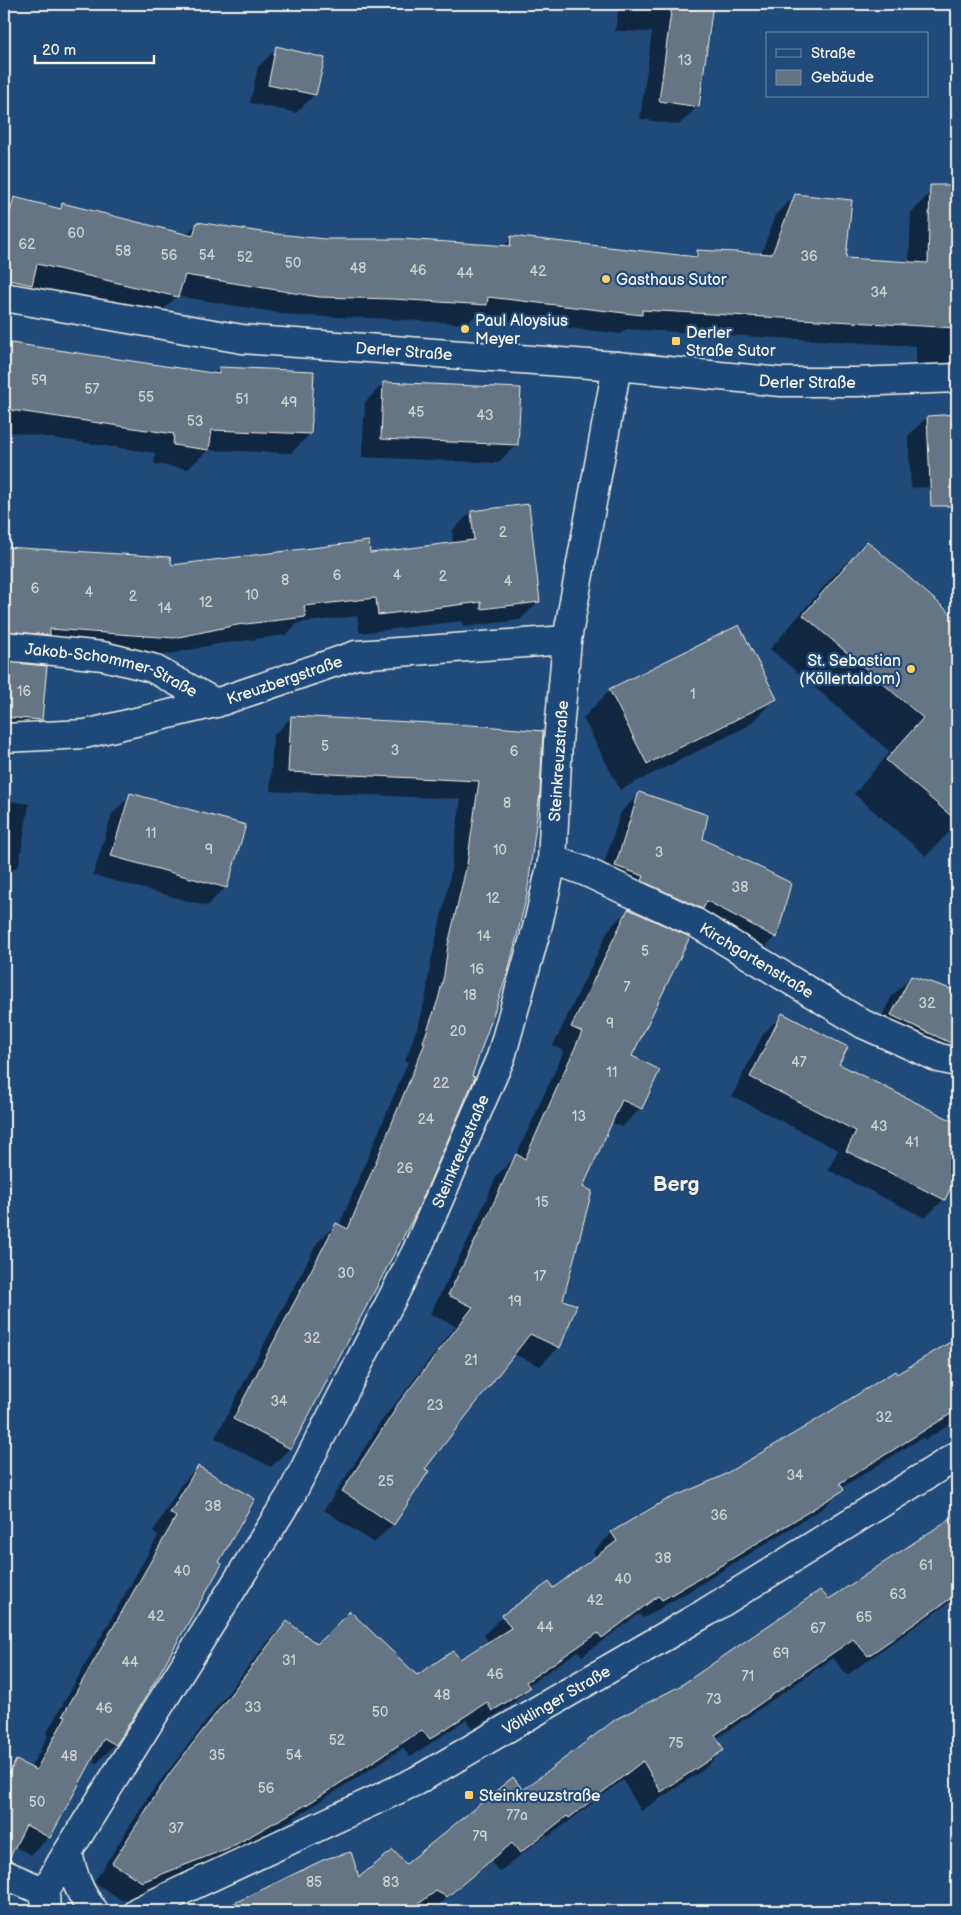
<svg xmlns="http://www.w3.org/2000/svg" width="961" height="1915" viewBox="0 0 961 1915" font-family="'Balsamiq Sans',sans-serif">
	<rect width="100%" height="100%" fill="#1f4a7a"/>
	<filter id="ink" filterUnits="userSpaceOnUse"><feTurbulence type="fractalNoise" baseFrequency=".02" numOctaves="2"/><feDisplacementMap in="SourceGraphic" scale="10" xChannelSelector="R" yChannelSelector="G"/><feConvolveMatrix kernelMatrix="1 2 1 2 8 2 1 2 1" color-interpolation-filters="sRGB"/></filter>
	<g filter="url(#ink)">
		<g fill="#0007">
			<polygon points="619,4 711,4 698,106 679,125 640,119 652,32 615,31"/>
			<polygon points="277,48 315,94 296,113 250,103 258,67"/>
			<polygon points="930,193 957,195 957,363 916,363 916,346 626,329 621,334 473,317 467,324 373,318 299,316 177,296 157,316 29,286 11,304 4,302 4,208 14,198 58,209 63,205 185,235 198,223 268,234 325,240 503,247 512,238 692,258 698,252 761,255 775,215 795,196 845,260 909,263 911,213"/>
			<polygon points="4,344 213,374 220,368 310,434 291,453 208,450 188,469 154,464 155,453 4,431"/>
			<polygon points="384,383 517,444 498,463 362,457 365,402"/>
			<polygon points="957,415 957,486 911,488 908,436 927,417"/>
			<polygon points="528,506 538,602 520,620 463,627 462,621 360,633 357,616 298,623 286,635 218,644 155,657 4,651 4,548 169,559 171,567 369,554 453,544 452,531 471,512"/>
			<polygon points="867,543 957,621 957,824 926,856 854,794 890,752 770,649 833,576"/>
			<polygon points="4,663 46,667 40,720 21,739 4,737"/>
			<polygon points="610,690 775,699 748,726 620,790 583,718"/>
			<polygon points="291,718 542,732 417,1208 290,1448 271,1467 215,1438 317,1243 336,1224 339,1226 408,1062 405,1061 420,1020 426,995 430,965 449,883 461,799 270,791 273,736"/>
			<polygon points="640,793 702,839 790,883 775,937 757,956 597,885 621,812"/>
			<polygon points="131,795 226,887 207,906 93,875 112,814"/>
			<polygon points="4,800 29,804 19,864 4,879"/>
			<polygon points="628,910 630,1056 641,1108 622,1127 611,1122 581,1187 562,1300 575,1306 559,1347 540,1366 514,1354 423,1469 428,1472 393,1524 374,1543 324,1510 377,1429 376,1428 456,1326 430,1314 471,1234 497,1175 516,1156 564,1051 553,1046 609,929"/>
			<polygon points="911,977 957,992 957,1066 873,1034 892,996"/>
			<polygon points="782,1015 837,1064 957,1124 957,1172 944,1199 925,1218 828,1170 838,1150 732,1096 763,1034"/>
			<polygon points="955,1341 957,1344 957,1420 925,1440 923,1437 841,1488 842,1489 823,1508 686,1593 643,1618 639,1614 582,1656 578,1651 527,1686 528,1688 509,1707 473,1729 467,1719 410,1757 403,1748 291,1820 210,1866 123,1901 94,1882 151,1793 268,1641 287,1623 317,1646 417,1677 460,1661 489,1643 484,1635 503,1616 548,1584 553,1590 597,1558 593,1552 612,1533 720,1478"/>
			<polygon points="198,1467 115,1744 97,1763 91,1759 49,1837 31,1855 14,1846 4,1859 4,1774 16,1761 30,1769 48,1735 46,1734 158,1536 153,1532 180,1486"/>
			<polygon points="957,1516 957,1597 847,1675 833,1658 716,1739 723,1750 703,1770 641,1811 623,1780 548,1837 546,1835 499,1872 491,1862 431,1911 221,1911 326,1860 358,1879 406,1866 523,1792 681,1687 829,1601"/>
		</g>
		<g fill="#657484" stroke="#f4f1e8">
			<polygon points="672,4 713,4 699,107 659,101"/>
			<polygon points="276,46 325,58 316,95 268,85"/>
			<polygon points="930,185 957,185 957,328 642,310 642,315 488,297 487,305 393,299 319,297 185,275 178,297 37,264 32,285 4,279 4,235 14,197 61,209 62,203 193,236 197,222 268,233 325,239 402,239 510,246 511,236 697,257 697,250 772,254 795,194 852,200 846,258 928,263"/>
			<polygon points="4,342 219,374 219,367 314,371 311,434 212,430 209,450 173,445 174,434 4,409"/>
			<polygon points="383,382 521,388 518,445 381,439"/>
			<polygon points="957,414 957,506 931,506 927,416"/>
			<polygon points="529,504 540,602 481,609 481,602 378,615 376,598 304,606 306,617 237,625 174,638 50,629 50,635 4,631 4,547 170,557 172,565 369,541 370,553 474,540 471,511"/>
			<polygon points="867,541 957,619 957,821 886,760 923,718 803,615"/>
			<polygon points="739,625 777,699 647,764 609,689"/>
			<polygon points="4,662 47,666 42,720 4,717"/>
			<polygon points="291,716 471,725 543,731 540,792 527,895 508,972 472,1076 475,1077 418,1209 291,1449 233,1419 336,1223 348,1229 425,1043 423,1042 438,1000 444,975 448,945 467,864 479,781 288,772"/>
			<polygon points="639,792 708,815 703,839 791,883 777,938 707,901 703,909 642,881 644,876 615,866"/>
			<polygon points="130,793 246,825 227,888 111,856"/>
			<polygon points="628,909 690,937 632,1056 660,1070 642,1109 622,1100 583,1187 592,1191 563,1300 577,1305 560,1348 530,1334 425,1469 429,1471 394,1525 342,1491 395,1410 394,1409 473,1307 448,1295 489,1213 516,1154 525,1159 582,1032 571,1027"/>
			<polygon points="911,976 957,991 957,1046 891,1015"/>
			<polygon points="782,1013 848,1047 839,1064 957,1123 957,1174 945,1200 846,1151 856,1131 750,1077"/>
			<polygon points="957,1338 957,1410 840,1483 844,1490 707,1574 662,1600 658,1596 602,1638 598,1633 526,1682 530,1688 492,1711 487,1702 430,1739 422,1730 311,1802 231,1847 142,1882 112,1863 170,1773 287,1621 317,1644 350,1611 417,1675 453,1651 460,1659 511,1628 502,1615 549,1582 553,1588 617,1541 611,1532 664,1501 720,1477 805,1427 895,1371 897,1374"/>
			<polygon points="198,1466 255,1499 219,1562 222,1564 147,1695 116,1745 104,1738 50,1838 26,1825 9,1859 4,1859 4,1783 16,1760 36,1770 66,1716 63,1715 176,1517 170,1513"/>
			<polygon points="957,1514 957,1594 868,1656 853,1639 715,1735 724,1750 661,1792 643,1761 569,1818 567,1816 520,1853 512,1843 447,1897 436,1891 409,1911 380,1911 374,1908 369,1910 369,1911 218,1911 325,1859 351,1852 359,1877 393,1850 406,1864 513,1777 523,1790 616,1719 680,1686 820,1590 829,1599"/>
		</g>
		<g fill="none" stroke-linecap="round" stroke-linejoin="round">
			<g stroke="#f4f1e8" stroke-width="31">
				<g id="minor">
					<path id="s1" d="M617,366L781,382H856L957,378"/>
					<path id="s2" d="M4,646L103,656L152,668L216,703"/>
					<path id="s3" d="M4,738L85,734L216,703L356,655L567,640"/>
					<path id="s4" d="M552,862L565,864L584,871L696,923L863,1024L939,1058L957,1062"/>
					<polyline points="4,1874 45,1892"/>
					<path id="s5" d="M138,1911L416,1781L705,1613L957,1456"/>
				</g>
			</g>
			<g stroke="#f4f1e8" stroke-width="31">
				<g id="tertiary">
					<path id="s6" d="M4,297L242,339L617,366L567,640L558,742L552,862L538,924L501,1057L416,1252L291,1495L61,1863L45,1892L46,1911"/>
					<path d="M68,1853C73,1874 79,1894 94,1911"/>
				</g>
			</g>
			<use href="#minor" stroke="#1f4a7a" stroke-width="28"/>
			<use href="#tertiary" stroke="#1f4a7a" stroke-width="28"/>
		</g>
	</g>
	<g fill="#ffd166" stroke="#1f4a7a" stroke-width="2">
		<circle cx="606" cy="279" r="5"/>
		<circle cx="465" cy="329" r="5"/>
		<rect x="671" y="336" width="10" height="10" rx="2.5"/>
		<circle cx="911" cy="669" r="5"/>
		<rect x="464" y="1790" width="10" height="10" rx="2.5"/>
	</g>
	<g text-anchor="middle" stroke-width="4.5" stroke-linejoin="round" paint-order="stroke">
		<g font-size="14" fill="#d0d2cf">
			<text x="685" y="65">13</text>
			<text x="76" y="238">60</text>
			<text x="27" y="249">62</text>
			<text x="123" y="256">58</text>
			<text x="169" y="260">56</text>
			<text x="207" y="260">54</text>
			<text x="809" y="261">36</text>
			<text x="245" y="262">52</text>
			<text x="293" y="268">50</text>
			<text x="358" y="273">48</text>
			<text x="418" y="275">46</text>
			<text x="538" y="276">42</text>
			<text x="465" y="278">44</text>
			<text x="879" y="297">34</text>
			<text x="39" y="385">59</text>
			<text x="92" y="394">57</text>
			<text x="146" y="402">55</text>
			<text x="242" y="404">51</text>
			<text x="289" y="407">49</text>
			<text x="416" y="417">45</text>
			<text x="485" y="420">43</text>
			<text x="195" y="426">53</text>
			<text x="503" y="537">2</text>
			<text x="337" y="580">6</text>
			<text x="397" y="580">4</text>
			<text x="443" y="581">2</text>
			<text x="285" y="585">8</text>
			<text x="508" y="586">4</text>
			<text x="35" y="593">6</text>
			<text x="89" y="597">4</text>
			<text x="252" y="600">10</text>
			<text x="133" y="601">2</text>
			<text x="206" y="607">12</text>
			<text x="165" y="613">14</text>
			<text x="24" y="696">16</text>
			<text x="693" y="699">1</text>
			<text x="325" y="751">5</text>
			<text x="395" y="755">3</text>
			<text x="514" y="756">6</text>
			<text x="507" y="808">8</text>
			<text x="151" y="838">11</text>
			<text x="209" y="854">9</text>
			<text x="500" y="855">10</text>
			<text x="659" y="857">3</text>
			<text x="740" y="892">38</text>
			<text x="493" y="903">12</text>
			<text x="484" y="941">14</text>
			<text x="645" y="956">5</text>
			<text x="477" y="974">16</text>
			<text x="627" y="992">7</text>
			<text x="470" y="1000">18</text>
			<text x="927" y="1008">32</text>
			<text x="610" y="1028">9</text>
			<text x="458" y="1036">20</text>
			<text x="799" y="1067">47</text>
			<text x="612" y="1077">11</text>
			<text x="441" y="1088">22</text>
			<text x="579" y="1121">13</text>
			<text x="426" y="1124">24</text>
			<text x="879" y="1131">43</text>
			<text x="912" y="1147">41</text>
			<text x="405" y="1173">26</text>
			<text x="542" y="1207">15</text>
			<text x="346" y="1278">30</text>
			<text x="540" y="1281">17</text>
			<text x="515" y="1306">19</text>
			<text x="312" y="1343">32</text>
			<text x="471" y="1365">21</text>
			<text x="279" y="1406">34</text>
			<text x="435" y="1410">23</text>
			<text x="884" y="1422">32</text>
			<text x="795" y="1480">34</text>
			<text x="386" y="1486">25</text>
			<text x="213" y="1511">38</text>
			<text x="719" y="1520">36</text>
			<text x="663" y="1563">38</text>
			<text x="926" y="1570">61</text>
			<text x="182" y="1576">40</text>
			<text x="623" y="1584">40</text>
			<text x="898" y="1599">63</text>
			<text x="595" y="1605">42</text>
			<text x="156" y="1621">42</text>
			<text x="864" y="1622">65</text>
			<text x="545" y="1632">44</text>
			<text x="818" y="1633">67</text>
			<text x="781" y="1658">69</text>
			<text x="289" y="1665">31</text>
			<text x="130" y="1667">44</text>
			<text x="495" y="1679">46</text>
			<text x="748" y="1681">71</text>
			<text x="442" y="1700">48</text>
			<text x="714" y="1704">73</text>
			<text x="253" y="1712">33</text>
			<text x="104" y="1713">46</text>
			<text x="380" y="1717">50</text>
			<text x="337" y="1745">52</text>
			<text x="676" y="1748">75</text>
			<text x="217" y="1760">35</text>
			<text x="294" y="1760">54</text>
			<text x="69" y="1761">48</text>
			<text x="266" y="1793">56</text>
			<text x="37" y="1807">50</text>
			<text x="517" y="1820">77a</text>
			<text x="176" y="1833">37</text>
			<text x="480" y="1841">79</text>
			<text x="314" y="1887">85</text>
			<text x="391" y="1887">83</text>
		</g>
		<g font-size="16" fill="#f4f1e8" stroke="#1f4a7a" text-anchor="start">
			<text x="616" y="285">Gasthaus Sutor</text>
			<text x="475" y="326">Paul Aloysius<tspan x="475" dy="18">Meyer</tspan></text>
			<text x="686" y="338">Derler<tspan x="686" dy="18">Straße Sutor</tspan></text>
			<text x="901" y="666" text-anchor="end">St. Sebastian<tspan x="901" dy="18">(Köllertaldom)</tspan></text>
			<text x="479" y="1801">Steinkreuzstraße</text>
		</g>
		<g font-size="16" fill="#f4f1e8" stroke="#1f4a7a">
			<text dy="6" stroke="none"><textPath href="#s6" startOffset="404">Derler Straße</textPath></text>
			<text dy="6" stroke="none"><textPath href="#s1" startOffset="191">Derler Straße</textPath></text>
			<text dy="6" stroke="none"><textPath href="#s2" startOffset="111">Jakob-Schommer-Straße</textPath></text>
			<text dy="6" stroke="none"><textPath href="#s3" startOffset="288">Kreuzbergstraße</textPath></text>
			<text transform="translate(558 761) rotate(-86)" y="6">Steinkreuzstraße</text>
			<text dy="6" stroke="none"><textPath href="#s4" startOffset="228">Kirchgartenstraße</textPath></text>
			<text transform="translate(460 1151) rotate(-67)" y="6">Steinkreuzstraße</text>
			<text dy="6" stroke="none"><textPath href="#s5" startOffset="469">Völklinger Straße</textPath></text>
		</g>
		<g font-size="21" font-weight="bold" fill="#f4f1e8" stroke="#1f4a7a">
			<text x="676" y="1191">Berg</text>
		</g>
	</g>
	<rect width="961" height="1915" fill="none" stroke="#1f4a7a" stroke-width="20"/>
	<rect x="10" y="10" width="941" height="1895" fill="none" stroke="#f4f1e8" stroke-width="2" filter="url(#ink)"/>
	<rect x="766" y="32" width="162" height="65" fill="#1f4a7a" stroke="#748da6"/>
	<rect x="776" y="49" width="25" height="8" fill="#1f4a7a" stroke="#748da6"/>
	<text x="811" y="58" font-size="15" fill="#f4f1e8">Straße</text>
	<rect x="776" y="70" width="25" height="15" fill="#657484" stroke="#748da6"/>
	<text x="811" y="82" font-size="15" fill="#f4f1e8">Gebäude</text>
	<path d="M35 55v8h119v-8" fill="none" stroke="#f4f1e8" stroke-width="2.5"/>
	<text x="42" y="55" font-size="15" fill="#f4f1e8" stroke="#1f4a7a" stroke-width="4" paint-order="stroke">20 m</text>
</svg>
